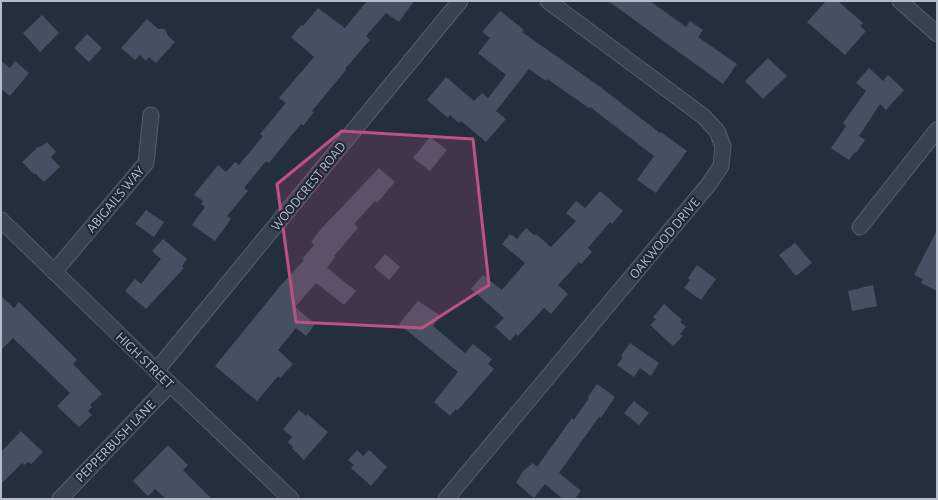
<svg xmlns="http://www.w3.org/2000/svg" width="938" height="500" viewBox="0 0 938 500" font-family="'Alegreya Sans',sans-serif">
	<rect width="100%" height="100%" fill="#242f3e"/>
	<g fill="#455162">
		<polygon points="367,1 414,1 399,22 386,13 366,36 370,40 345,69 346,70 312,111 314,112 303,126 301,124 269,163 266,161 244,188 248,191 227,216 231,219 215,241 192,225 205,207 201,204 203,201 194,195 218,165 226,172 235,162 239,165 263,136 260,134 286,103 279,98 314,57 291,37 301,25 303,26 318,8 345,28"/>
		<polygon points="608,1 650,1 686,27 690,21 703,30 698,37 737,64 723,84"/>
		<polygon points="826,1 838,1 863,23 860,26 866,31 845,55 807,22"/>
		<polygon points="500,11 524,30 522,32 599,86 660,133 661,132 687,151 656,193 637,180 654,156 590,107 589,108 547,79 546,81 529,69 496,111 506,119 486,142 461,121 459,123 450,115 448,118 427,100 446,77 474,101 482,93 488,98 506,75 478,53 490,38 482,32"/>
		<polygon points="42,15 59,33 40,52 23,33"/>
		<polygon points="147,19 158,29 165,29 168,36 175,42 156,63 149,57 146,61 140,55 135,60 121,48"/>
		<polygon points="87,34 102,48 89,62 74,48"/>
		<polygon points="768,58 787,76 763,99 745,81"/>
		<polygon points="1,61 10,68 15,61 29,73 10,96 1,89"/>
		<polygon points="869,68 883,81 888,75 904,90 886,110 880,104 859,136 865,140 857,152 854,153 849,160 831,148 846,126 843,123 866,91 856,83"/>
		<polygon points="430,137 447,150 430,171 413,158"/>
		<polygon points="47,142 56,152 51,157 60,167 44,182 36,174 34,174 22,162 38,147 42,146"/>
		<polygon points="379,168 395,182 377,203 375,201 354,224 358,228 334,256 335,257 327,268 356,291 344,305 316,283 295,307 315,324 306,336 296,328 278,350 293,364 280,378 278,376 257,401 215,366 281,285 304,260 302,259 314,245 311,242 321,229"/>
		<polygon points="600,191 623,211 612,224 610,222 588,248 592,252 581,264 579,262 558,285 568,294 551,314 544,308 518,336 516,334 510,341 495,327 504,318 471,289 483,275 502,290 525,263 502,244 510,234 517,239 526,228 534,235 536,234 551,247 576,221 566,213 576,201 585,208"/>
		<polygon points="146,210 164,222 154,237 135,224"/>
		<polygon points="937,230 937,291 921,283 923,279 914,275"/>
		<polygon points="163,239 187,259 182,266 184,268 146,309 125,291 135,279 141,284 161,259 152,251"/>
		<polygon points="795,243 812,263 796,276 779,255"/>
		<polygon points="385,254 400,267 389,280 374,267"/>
		<polygon points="697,265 716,279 701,300 684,288 690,280 688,278"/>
		<polygon points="873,285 877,306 852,311 848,291"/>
		<polygon points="1,296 14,308 19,302 77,360 73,364 102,394 90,405 92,407 88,411 92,415 79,427 57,406 70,393 13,338 1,350"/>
		<polygon points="418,301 441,316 433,326 465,353 473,344 492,359 488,364 494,369 457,411 456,409 450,416 434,402 458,372 399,324"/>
		<polygon points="664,304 682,320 680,322 686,327 680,334 683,336 673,346 650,325 656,319 653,317"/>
		<polygon points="630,343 659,363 651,376 640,368 634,377 617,365 623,357 621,356"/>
		<polygon points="597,384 615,397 601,418 599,417 559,473 581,491 575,499 563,499 545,484 534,498 516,483 523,471 533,463 537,467 572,418 574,420 589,398 588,397"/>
		<polygon points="634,401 649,413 639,425 624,413"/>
		<polygon points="299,410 306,416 307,414 328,432 304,460 292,448 293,447 288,442 292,437 283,429"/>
		<polygon points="21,431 43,452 31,464 28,462 24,465 22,463 1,484 1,452"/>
		<polygon points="168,445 188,465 183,470 212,499 166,499 155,489 148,496 133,481"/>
		<polygon points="357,450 363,456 369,450 387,467 371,486 351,468 354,465 348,460"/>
	</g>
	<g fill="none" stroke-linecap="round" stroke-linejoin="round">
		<g stroke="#565f6c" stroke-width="17">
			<g id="minor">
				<polyline points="900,1 937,34"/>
				<polyline points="1,220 170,384 291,499"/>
				<polyline points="860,227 937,130"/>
				<polyline points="54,272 146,163 151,115"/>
				<polyline points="156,371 460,1"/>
				<polyline points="60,499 170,384"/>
				<polyline points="446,499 709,184 721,166 723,146 717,131 703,116 548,1"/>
			</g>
		</g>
		<use href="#minor" stroke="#38414e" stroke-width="15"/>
	</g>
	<path fill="#bd5182" fill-opacity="0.2" stroke="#bd5182" stroke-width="3" stroke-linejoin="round" d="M342,131L473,139L489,285L422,328L296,322L277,184Z"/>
	<g text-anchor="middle" stroke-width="4" stroke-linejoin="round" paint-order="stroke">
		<g font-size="14" fill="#b4bcc9" stroke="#1d2633">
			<text transform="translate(308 186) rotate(-51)" y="5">WOODCREST ROAD</text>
			<text transform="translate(115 199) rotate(-50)" y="5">ABIGAIL'S WAY</text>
			<text transform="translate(664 238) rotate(-50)" y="5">OAKWOOD DRIVE</text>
			<text transform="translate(145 360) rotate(44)" y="5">HIGH STREET</text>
			<text transform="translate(115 441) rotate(-46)" y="5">PEPPERBUSH LANE</text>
		</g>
	</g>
	<rect width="938" height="500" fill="none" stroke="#b4bcc9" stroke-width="4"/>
</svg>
